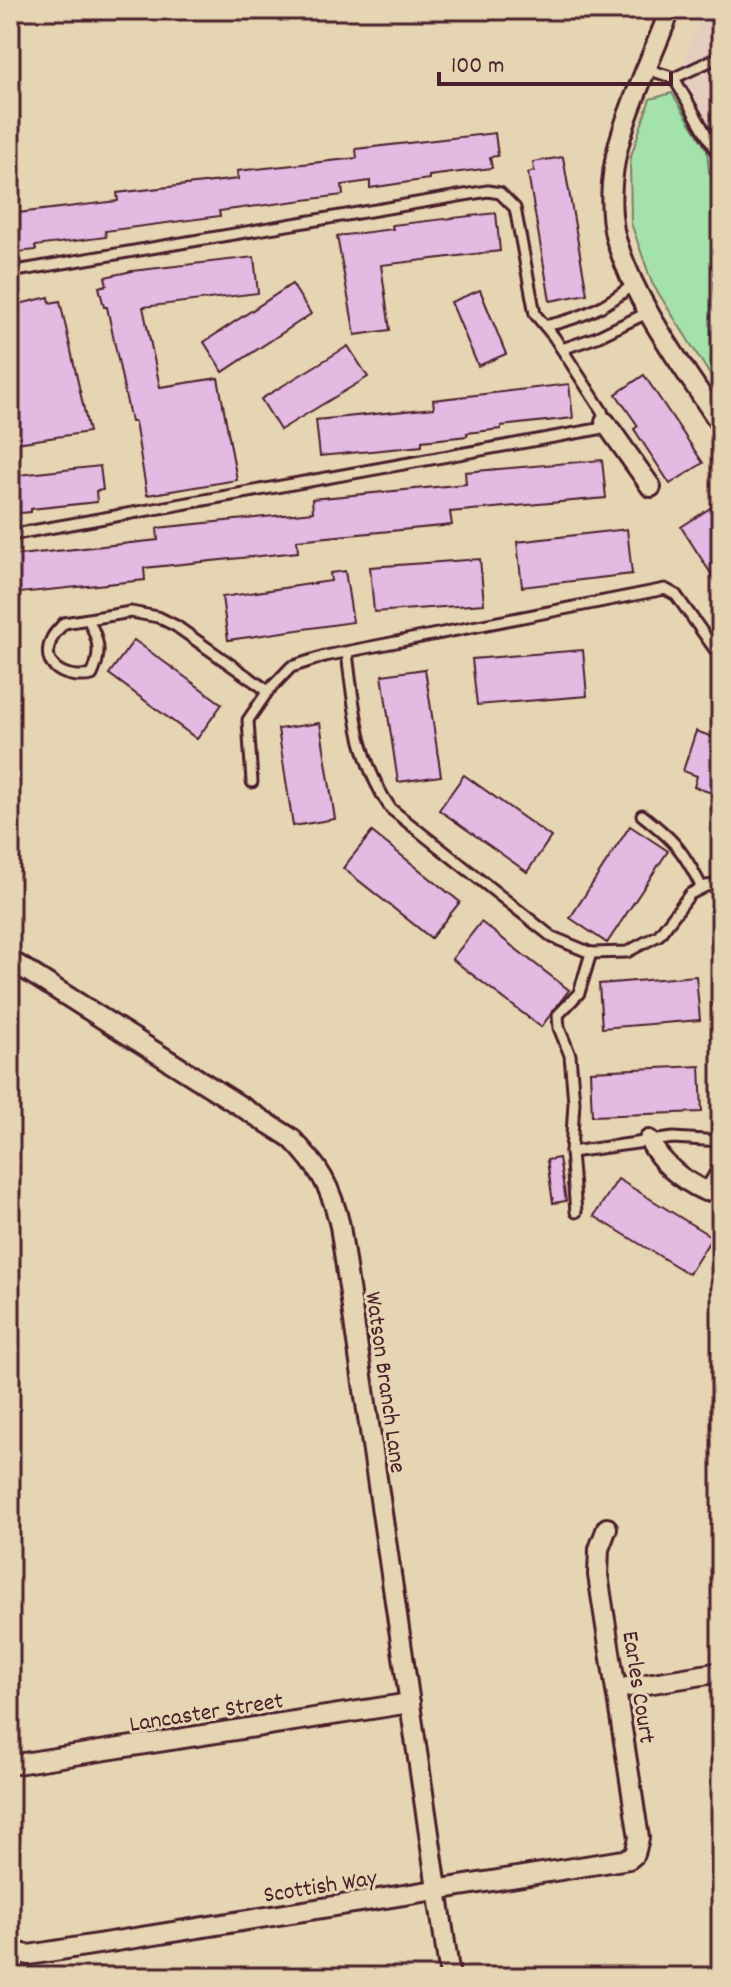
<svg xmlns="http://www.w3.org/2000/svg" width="731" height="1987" viewBox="0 0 731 1987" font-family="Dekko,sans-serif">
	<rect width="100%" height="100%" fill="#e6d5b2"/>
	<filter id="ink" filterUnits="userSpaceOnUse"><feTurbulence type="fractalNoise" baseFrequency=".0125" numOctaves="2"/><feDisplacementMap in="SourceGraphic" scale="16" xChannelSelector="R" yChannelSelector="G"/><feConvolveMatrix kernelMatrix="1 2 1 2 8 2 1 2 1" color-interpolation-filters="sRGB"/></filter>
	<g filter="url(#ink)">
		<polygon fill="#e5cdc0" points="703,10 721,10 721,195 708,172 707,150 672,93"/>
		<polygon fill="#a3e3ab" stroke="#76816b" stroke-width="2" points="672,93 707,150 709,172 721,195 721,392 652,283 631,223 630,159 650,99"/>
		<g fill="#e3bae2" stroke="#4a1f2b" stroke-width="2">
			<polygon points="495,133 498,156 490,157 492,168 429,176 429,179 370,188 370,181 342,185 343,195 219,211 220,216 105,231 106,237 35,246 36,250 11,253 10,214 118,201 117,193 238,179 237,171 357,158 356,149"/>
			<polygon points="563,157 587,294 550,301 528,173 534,171 533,162"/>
			<polygon points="496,213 500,251 381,265 390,330 355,335 337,236 393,229 392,225"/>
			<polygon points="254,257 258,293 143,307 160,387 218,378 237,480 147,495 135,422 131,422 107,307 104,307 99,287 107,285 105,277 132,271"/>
			<polygon points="292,284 311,314 223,372 204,342"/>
			<polygon points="480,290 506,354 478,366 451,302"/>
			<polygon points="49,297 50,303 60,301 89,432 10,444 10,306"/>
			<polygon points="348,346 368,377 280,430 261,399"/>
			<polygon points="644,375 703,463 670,484 634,429 638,426 616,394"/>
			<polygon points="569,384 573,418 501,426 501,429 467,433 467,436 422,441 422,446 320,456 316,420 434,408 433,400"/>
			<polygon points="602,460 606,498 450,512 452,525 297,540 298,552 144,568 145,580 10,594 10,556 158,540 157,528 313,512 312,499 466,484 465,472"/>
			<polygon points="100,466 103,490 96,491 97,502 31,509 31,512 10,514 10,476"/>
			<polygon points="721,501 721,589 681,527"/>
			<polygon points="627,529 632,574 522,587 517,542"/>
			<polygon points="480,559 484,604 374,612 370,567"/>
			<polygon points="345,571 353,622 228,640 222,597 331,581 330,573"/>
			<polygon points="134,640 222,704 197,739 109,674"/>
			<polygon points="583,650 587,696 477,705 472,659"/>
			<polygon points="425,669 441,776 398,782 382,675"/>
			<polygon points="320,723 335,819 293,826 278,729"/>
			<polygon points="696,731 721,740 721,783 719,782 715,794 694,787 697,776 683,771"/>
			<polygon points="464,775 551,837 527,872 439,810"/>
			<polygon points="630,826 668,851 607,943 570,918"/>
			<polygon points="372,832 460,902 431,938 343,868"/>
			<polygon points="481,922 569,990 541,1027 452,959"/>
			<polygon points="696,976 700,1020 602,1028 599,984"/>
			<polygon points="700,1066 702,1112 592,1116 590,1071"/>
			<polygon points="559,1158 566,1201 553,1203 547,1160"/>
			<polygon points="618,1179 712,1237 689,1274 594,1216"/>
		</g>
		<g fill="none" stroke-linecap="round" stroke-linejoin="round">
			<g stroke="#4a1f2b" stroke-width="15">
				<g id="lane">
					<polyline points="647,69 674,78 721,56"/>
					<polyline points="674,78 721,160"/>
					<polyline points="716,151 721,92"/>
					<polyline points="10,272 488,191 500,193 515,208 535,314 554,337 602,411 605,422 598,429 10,535"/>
					<path d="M545,326C582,318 606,307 635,283"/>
					<polyline points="562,349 597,337 649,312"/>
					<path d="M88,619C99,640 102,653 92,675C68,680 38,668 52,638C54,633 61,627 64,623L131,612L158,617L176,626L268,691"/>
					<path d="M347,653C354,708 358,762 391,809L552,937L591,953L627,952L659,935L690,894L706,886L721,884"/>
					<polyline points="252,782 248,720 268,691 291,667 325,656 665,589 676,595 721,658"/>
					<path d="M642,815C675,841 683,850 702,888"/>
					<polyline points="571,1152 673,1138 721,1141"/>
					<polyline points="576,1212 571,1152 574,1102 570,1055 559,1028 558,1015 579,993 591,953"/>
				</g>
			</g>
			<g stroke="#4a1f2b" stroke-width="24">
				<g id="street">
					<path d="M670,10C655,50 636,89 623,130C612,162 607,205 616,239C636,306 684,367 721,425"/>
					<polyline points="605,422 651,487"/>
					<path d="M10,960L291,1138C319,1167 331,1186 340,1226L450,1977"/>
					<path d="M649,1140C662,1164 680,1179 705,1191L713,1186L721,1172"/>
					<polyline points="616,1689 721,1672"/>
					<polyline points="10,1765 410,1703"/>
					<polyline points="10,1951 29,1955 629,1859 635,1854 639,1838 598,1575 599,1549 607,1528"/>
				</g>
			</g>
			<use href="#lane" stroke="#e6d5b2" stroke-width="9"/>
			<use href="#street" stroke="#e6d5b2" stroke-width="18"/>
		</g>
	</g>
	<g text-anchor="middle" stroke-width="6" stroke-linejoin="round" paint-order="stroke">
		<g font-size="24" fill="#4a1f2b" stroke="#e6d5b2">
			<text transform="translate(387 1382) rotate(82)" y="8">Watson Branch Lane</text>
			<text transform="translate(640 1687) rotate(81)" y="8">Earles Court</text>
			<text transform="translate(206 1711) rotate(-9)" y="8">Lancaster Street</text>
			<text transform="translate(320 1885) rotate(-9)" y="8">Scottish Way</text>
		</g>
	</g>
	<rect width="731" height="1987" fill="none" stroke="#e6d5b2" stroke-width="40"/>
	<rect x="20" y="20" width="691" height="1947" fill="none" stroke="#4a1f2b" stroke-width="3" filter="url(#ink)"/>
	<path d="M439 72v12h232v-12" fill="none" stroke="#4a1f2b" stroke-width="4"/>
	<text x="451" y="72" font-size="24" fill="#4a1f2b" stroke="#e6d5b2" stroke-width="6" paint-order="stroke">100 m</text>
</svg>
